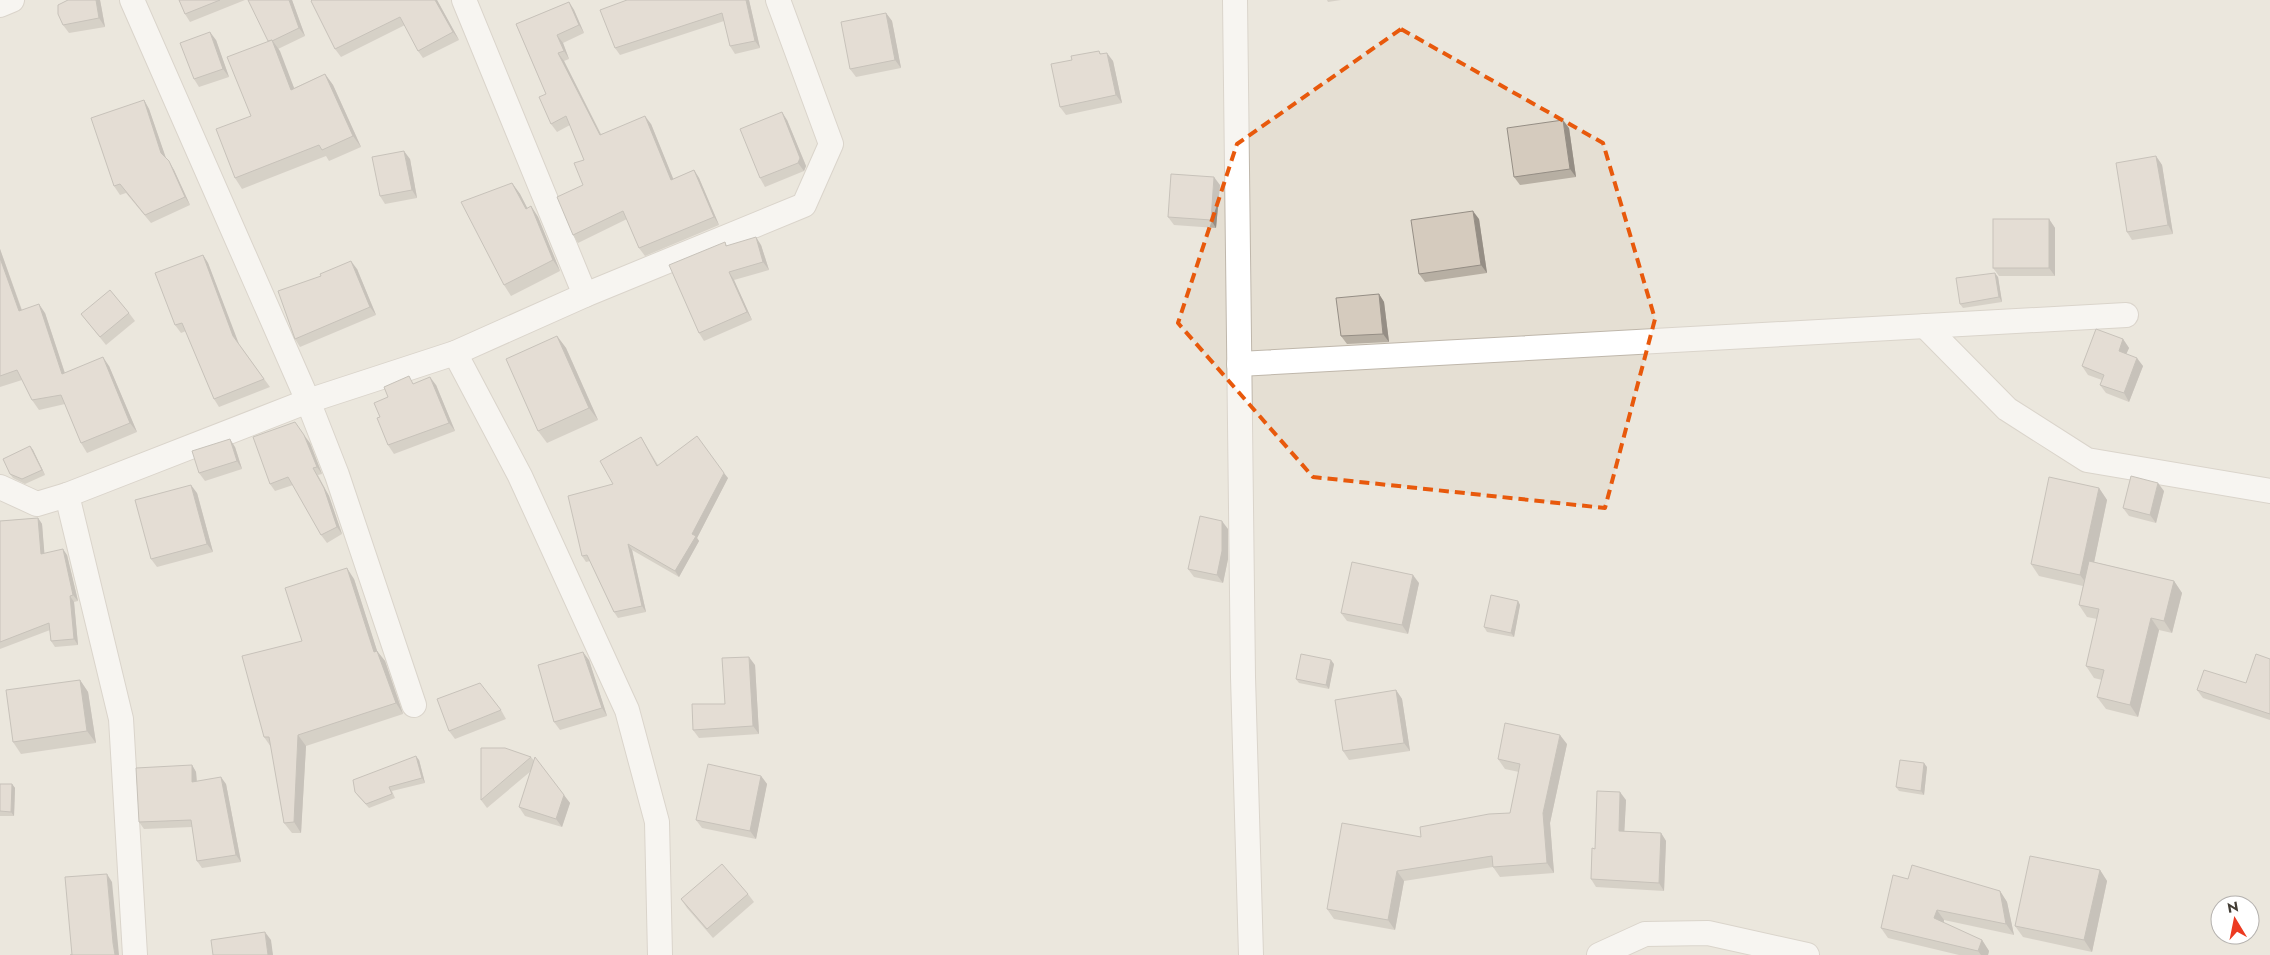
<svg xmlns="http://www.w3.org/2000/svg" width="2270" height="955" viewBox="0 0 2270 955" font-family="Jost,sans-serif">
	<rect width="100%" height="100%" fill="#f1ede5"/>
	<path fill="#e5dfd3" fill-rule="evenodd" d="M0,0H2270V955H0ZM2220,905H2250V935H2220Z"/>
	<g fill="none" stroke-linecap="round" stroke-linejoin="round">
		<g stroke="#bfb7ab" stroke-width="26">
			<g id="minor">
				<polyline points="132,0 308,401 337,475 414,705"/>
				<polyline points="464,0 585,295"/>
				<polyline points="1235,0 1243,677 1251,955"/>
				<polyline points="0,5 12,0"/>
				<polyline points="1925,326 2007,409 2087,460 2270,491"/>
				<polyline points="455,353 520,476 627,710 657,822 660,955"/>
				<polyline points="1239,364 2126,315"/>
				<polyline points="0,487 37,504 67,495 308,401 455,353 585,295 804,205 831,144 778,0"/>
				<polyline points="67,495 121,719 135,955"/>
				<polyline points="1599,955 1645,934 1708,933 1807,955"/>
			</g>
		</g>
		<use href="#minor" stroke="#fff" stroke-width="24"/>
	</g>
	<g fill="#b7afa3">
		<polygon points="68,0 100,0 105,27 69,33 63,25"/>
		<polygon points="179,0 245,0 190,22 185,14"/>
		<polygon points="292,0 305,36 278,49 294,88 325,74 333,85 361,147 329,161 326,156 242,189 235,178 251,116 268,41"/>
		<polygon points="312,0 437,0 459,40 423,58 418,51 405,25 341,57 335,49"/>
		<polygon points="627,0 749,0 760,48 735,54 730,46 724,21 620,55 615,48"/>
		<polygon points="1327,0 1341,0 1328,2"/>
		<polygon points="569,2 574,10 584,33 563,43 569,59 564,61 601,134 651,124 673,179 694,170 699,178 719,225 645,256 639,248 627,219 578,243 573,235 583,185 584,160 570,125 557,132 551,124 546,94 516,24"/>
		<polygon points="886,13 892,21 901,68 856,77 850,69"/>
		<polygon points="216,40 229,77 199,87 194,79"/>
		<polygon points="1099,51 1101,54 1113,61 1122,103 1066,115 1060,107 1072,60"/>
		<polygon points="144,100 149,109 166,159 174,170 190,205 151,223 126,193 120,195 114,186"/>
		<polygon points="787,120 806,166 804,171 765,187 760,178"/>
		<polygon points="1569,128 1576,177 1520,185 1514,177"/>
		<polygon points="2156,156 2162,165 2173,234 2132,240 2127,232"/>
		<polygon points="410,159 417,198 385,204 380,196"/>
		<polygon points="512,183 520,194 527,208 531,206 538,217 560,271 511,296 504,285"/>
		<polygon points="1220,185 1216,228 1174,225 1168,217"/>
		<polygon points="1479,219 1487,273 1425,282 1419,274"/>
		<polygon points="2049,219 2055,228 2055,276 1999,276 1993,268"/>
		<polygon points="725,242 727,246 761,245 769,270 734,280 752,320 704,341 699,333"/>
		<polygon points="0,249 22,310 45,313 65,373 109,366 137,432 87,453 81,443 65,404 39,410 32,400 22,380 0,387"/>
		<polygon points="203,255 208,263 238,343 270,387 219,407 214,399 186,331 181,333 175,325"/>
		<polygon points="357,269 376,315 300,347 295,339"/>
		<polygon points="1998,277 2002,302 1963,308 1960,304"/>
		<polygon points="1379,294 1384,302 1389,342 1347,344 1341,336"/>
		<polygon points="129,313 135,321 106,345 81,314"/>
		<polygon points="557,336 566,348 598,420 547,443 538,431"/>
		<polygon points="2123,339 2129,348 2126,354 2143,366 2129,402 2106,393 2100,385 2102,380 2088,375 2082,366"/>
		<polygon points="414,384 436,385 455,431 394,454 388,445 380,417 388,397"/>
		<polygon points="641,437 658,465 728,478 697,538 699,541 679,577 632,550 646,612 618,618 614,612 590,561 586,562 582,556 613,484"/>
		<polygon points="310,443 322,474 318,475 329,496 342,534 327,543 321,535 293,485 275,491 270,484"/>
		<polygon points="30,446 33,450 45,475 25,484 13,478 10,474"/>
		<polygon points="235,447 242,469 205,481 199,473"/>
		<polygon points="2099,488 2107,500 2094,562 2174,581 2182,593 2172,633 2159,630 2138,717 2106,709 2097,697 2102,680 2094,678 2086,666 2097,619 2087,617 2079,605 2083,586 2039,576 2031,564"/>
		<polygon points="2164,491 2156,523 2129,516 2123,508"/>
		<polygon points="197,493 213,552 157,567 151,559"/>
		<polygon points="38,518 42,524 44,553 67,555 78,601 74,602 78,645 55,647 51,641 50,630 0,649 0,521"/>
		<polygon points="1228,529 1228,559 1223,583 1194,577 1188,569"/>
		<polygon points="354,579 377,651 385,661 403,714 306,746 301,833 292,833 284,823 271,747 264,737 302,641"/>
		<polygon points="1419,583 1408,634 1347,621 1341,613"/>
		<polygon points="1518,601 1520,605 1514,637 1487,632 1484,627"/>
		<polygon points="2270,659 2270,720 2203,698 2197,690 2246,683"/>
		<polygon points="589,660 607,716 560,730 554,722"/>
		<polygon points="1334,664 1329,689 1299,683 1296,679"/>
		<polygon points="755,665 759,734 699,738 693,730 725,704"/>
		<polygon points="80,680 88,692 96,743 21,754 13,742"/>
		<polygon points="1396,690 1402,699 1410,751 1349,760 1343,751"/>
		<polygon points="501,710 506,719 455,739 449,731"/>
		<polygon points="1567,744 1550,823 1554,873 1500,877 1493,867 1404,881 1395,930 1334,919 1327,909 1421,837 1510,813 1519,772 1505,769 1498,759"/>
		<polygon points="531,757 570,803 562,827 525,816 519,807 531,771 487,808 481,800"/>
		<polygon points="419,760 425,783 392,791 395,798 369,808 358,796 355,792"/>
		<polygon points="192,765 196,772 197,781 226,784 241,862 202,868 197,861 192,827 144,829 139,822"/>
		<polygon points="1927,767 1924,795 1899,791 1896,787"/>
		<polygon points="761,776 767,784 756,839 702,828 696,820"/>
		<polygon points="0,784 12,784 15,788 14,816 0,816"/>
		<polygon points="1626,800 1624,831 1661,833 1666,841 1664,891 1596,887 1591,879 1595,849"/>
		<polygon points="2100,870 2107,881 2092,952 2023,937 2015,926"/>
		<polygon points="1908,879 2000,891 2007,902 2014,935 1944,920 1944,923 1982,940 1989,951 1988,955 1959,955 1888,938 1881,928"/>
		<polygon points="748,894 754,902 713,938 687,908 681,899"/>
	</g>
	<g fill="#958e85">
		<polygon points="96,0 100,0 105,27 99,18"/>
		<polygon points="289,0 292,0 305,36 299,28"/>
		<polygon points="435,0 437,0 459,40 453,32"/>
		<polygon points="746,0 749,0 760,48 755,41"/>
		<polygon points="569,2 574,10 584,33 579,25"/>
		<polygon points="886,13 892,21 901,68 895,60"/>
		<polygon points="210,32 216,40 229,77 223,69"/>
		<polygon points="557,35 563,43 569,59 564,51"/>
		<polygon points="272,40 280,51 299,101 291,90"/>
		<polygon points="558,53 564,61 605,143 600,135"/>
		<polygon points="1107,53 1113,61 1122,103 1116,95"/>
		<polygon points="325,74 333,85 361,147 353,136"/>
		<polygon points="144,100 149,109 167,161 161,153"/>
		<polygon points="782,112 787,120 806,166 804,171 798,163"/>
		<polygon points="645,116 651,124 677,188 671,180"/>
		<polygon points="1563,120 1569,128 1576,177 1570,169"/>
		<polygon points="404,151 410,159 417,198 412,190"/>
		<polygon points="2156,156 2162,165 2173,234 2168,225"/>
		<polygon points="169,161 174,170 190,205 185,197"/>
		<polygon points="694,170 699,178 719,225 714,217"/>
		<polygon points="1214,177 1220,185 1216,228 1211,220"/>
		<polygon points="512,183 520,194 533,219 526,209"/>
		<polygon points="531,206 538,217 560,271 553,260"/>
		<polygon points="1473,211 1479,219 1487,273 1481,265"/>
		<polygon points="2049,219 2055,228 2055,276 2049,268"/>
		<polygon points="756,237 761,245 769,270 763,262"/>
		<polygon points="0,249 25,320 19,311 0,258"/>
		<polygon points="203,255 208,263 239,344 233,336"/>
		<polygon points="351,261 357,269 376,315 370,307"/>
		<polygon points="729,272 734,280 752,320 747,312"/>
		<polygon points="1995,273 1998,277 2002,302 1999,297"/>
		<polygon points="1379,294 1384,302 1389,342 1383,334"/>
		<polygon points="39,304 45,313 68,383 62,374"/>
		<polygon points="557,336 566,348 598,420 589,408"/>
		<polygon points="2123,339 2129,348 2124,359 2119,351"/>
		<polygon points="103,357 109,366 137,432 130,423"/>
		<polygon points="2137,358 2143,366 2129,402 2124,393"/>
		<polygon points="430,377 436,385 455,431 449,423"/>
		<polygon points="304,435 310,443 322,474 317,467"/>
		<polygon points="230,439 235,447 242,469 237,461"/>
		<polygon points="30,446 33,450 45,475 42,470"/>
		<polygon points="313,468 329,496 342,534 337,527"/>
		<polygon points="724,473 728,478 697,538 699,541 679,577 675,571 692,534"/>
		<polygon points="2158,483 2164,491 2156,523 2150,515"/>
		<polygon points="191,485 197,493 213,552 207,544"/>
		<polygon points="2099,488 2107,500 2089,587 2080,575"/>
		<polygon points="38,518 42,524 45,560 41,554"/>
		<polygon points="1222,521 1228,529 1228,559 1223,583 1217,575"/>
		<polygon points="628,544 632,550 646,612 642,606"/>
		<polygon points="63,549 67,555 78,601 73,595"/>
		<polygon points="347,568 354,579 381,663 374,652"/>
		<polygon points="1413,575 1419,583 1408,634 1402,625"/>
		<polygon points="2174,581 2182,593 2172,633 2164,621"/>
		<polygon points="70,596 74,602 78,645 74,639"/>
		<polygon points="1518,601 1520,605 1514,637 1511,633"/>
		<polygon points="2151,618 2159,630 2138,717 2130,705"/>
		<polygon points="377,651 385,661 403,714 396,703"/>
		<polygon points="583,652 589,660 607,716 602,708"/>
		<polygon points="749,657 755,665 759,734 753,726"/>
		<polygon points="1331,660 1334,664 1329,689 1326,685"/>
		<polygon points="80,680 88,692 96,743 87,731"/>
		<polygon points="1396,690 1402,699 1410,751 1404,743"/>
		<polygon points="298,735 306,746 301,833 294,822"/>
		<polygon points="1560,735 1567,744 1550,823 1554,873 1547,863 1543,813"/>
		<polygon points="416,756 419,760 425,783 422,778"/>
		<polygon points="1924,763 1927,767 1924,795 1921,791"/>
		<polygon points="192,765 196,772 197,789 192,782"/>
		<polygon points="761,776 767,784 756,839 750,831"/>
		<polygon points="221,777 226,784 241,862 236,855"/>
		<polygon points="12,784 15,788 14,816 11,812"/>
		<polygon points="1620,792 1626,800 1624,839 1619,831"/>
		<polygon points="564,795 570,803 562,827 556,819"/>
		<polygon points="1661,833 1666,841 1664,891 1659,883"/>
		<polygon points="2100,870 2107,881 2092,952 2084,940"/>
		<polygon points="1397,871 1404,881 1395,930 1388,920"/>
		<polygon points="107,874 112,882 119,955 115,955 113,943"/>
		<polygon points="2000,891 2007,902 2014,935 2006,924"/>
		<polygon points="1937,910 1944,920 1942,929 1934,918"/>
		<polygon points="265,932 271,940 273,955 268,955"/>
		<polygon points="1982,940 1989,951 1988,955 1981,955 1978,951"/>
	</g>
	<g fill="#d5cbbe" stroke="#958e85">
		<polygon points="68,0 96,0 99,18 63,25 58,14 58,5"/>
		<polygon points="179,0 220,0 185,14"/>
		<polygon points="248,0 289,0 299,28 272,41 272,40 268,41"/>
		<polygon points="312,0 435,0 453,32 418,51 400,17 335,49 311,1"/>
		<polygon points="627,0 746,0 755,41 730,46 722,13 615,48 600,10"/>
		<polygon points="569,2 579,25 557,35 564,51 558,53 600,135 645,116 671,180 694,170 714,217 639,248 623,211 573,235 557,197 583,185 574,163 584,160 566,116 551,124 539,97 546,94 516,24"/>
		<polygon points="886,13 895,60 850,69 841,22"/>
		<polygon points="210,32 223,69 194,79 180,43"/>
		<polygon points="272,40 291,90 325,74 353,136 322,150 319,145 235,178 216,129 251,116 227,57"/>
		<polygon points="1099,51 1100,54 1107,53 1116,95 1060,107 1051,64 1072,60 1071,56"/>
		<polygon points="144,100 161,153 169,161 185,197 145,215 120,184 114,186 91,118"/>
		<polygon points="782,112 800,158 798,163 760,178 740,129"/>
		<polygon points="1563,120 1570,169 1514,177 1507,128"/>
		<polygon points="404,151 412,190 380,196 372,157"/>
		<polygon points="2156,156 2168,225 2127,232 2116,163"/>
		<polygon points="1171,174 1214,177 1211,220 1168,217"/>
		<polygon points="512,183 526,209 531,206 553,260 504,285 461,202"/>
		<polygon points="1473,211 1481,265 1419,274 1411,220"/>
		<rect x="1993" y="219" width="56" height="49"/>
		<polygon points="756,237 763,262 729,272 747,312 699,333 669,265 725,242 726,246"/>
		<polygon points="203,255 233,336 264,379 214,399 182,323 175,325 155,273"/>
		<polygon points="0,258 19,311 39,304 62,374 103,357 130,423 81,443 61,395 32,400 17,370 0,376"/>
		<polygon points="351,261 370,307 295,339 278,291 321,276 320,274"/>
		<polygon points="1995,273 1999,297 1960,304 1956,278"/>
		<polygon points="110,290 129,313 100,337 81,314"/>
		<polygon points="1379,294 1383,334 1341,336 1336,298"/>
		<polygon points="2096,329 2123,339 2119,351 2137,358 2124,393 2100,385 2104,375 2082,366"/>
		<polygon points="557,336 589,408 538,431 506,359"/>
		<polygon points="409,376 413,384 430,377 449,423 388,445 377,418 380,417 374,403 388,397 384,387"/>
		<polygon points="295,422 304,435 317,467 313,468 324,488 337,527 321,535 288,477 270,484 253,437"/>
		<polygon points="697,436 724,473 692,534 696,536 675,571 628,544 642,606 614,612 587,555 582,556 568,496 613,484 600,461 641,437 657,466"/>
		<polygon points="230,439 237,461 199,473 192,451"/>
		<polygon points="30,446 42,470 22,479 10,474 3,459"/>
		<polygon points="2131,476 2158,483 2150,515 2123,508"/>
		<polygon points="2049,477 2099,488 2080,575 2031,564"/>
		<polygon points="191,485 207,544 151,559 135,500"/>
		<polygon points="1200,516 1222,521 1222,551 1217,575 1188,569"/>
		<polygon points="38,518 41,554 63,549 73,595 70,596 74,639 51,641 49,623 0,642 0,521"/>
		<polygon points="2089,561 2174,581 2164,621 2151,618 2130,705 2097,697 2104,670 2086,666 2099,609 2079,605"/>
		<polygon points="1352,562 1413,575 1402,625 1341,613"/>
		<polygon points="347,568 374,652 377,651 396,703 298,735 294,822 284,823 269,737 264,737 242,656 302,641 285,588"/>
		<polygon points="1491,595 1518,601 1511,633 1484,627"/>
		<polygon points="583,652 602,708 554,722 538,665"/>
		<polygon points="1301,654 1331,660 1326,685 1296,679"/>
		<polygon points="2256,654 2270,659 2270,714 2197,690 2204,670 2246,683"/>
		<polygon points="749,657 753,726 693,730 692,704 725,704 722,658"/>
		<polygon points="80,680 87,731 13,742 6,690"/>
		<polygon points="480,683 501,710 449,731 437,699"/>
		<polygon points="1396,690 1404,743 1343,751 1335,700"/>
		<polygon points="1505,723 1560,735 1543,813 1547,863 1493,867 1492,856 1397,871 1388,920 1327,909 1342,823 1421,837 1420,827 1489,814 1510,813 1520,764 1498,759"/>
		<polygon points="481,748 505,748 531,757 481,800"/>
		<polygon points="416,756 422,778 389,787 392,794 366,804 355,792 353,780"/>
		<polygon points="535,757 564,795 556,819 519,807"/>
		<polygon points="1900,760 1924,763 1921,791 1896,787"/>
		<polygon points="708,764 761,776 750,831 696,820"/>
		<polygon points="192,765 192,782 221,777 236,855 197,861 191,820 139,822 136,768"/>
		<polygon points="0,784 12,784 11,812 0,811"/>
		<polygon points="1597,791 1620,792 1619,831 1661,833 1659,883 1591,879 1592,848 1595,849"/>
		<polygon points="2030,856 2100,870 2084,940 2015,926"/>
		<polygon points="722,864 748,894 707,929 681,899"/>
		<polygon points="1912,865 2000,891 2006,924 1937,910 1934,918 1982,940 1978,951 1881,928 1893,875 1908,879"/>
		<polygon points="107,874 113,943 115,955 70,955 72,955 65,877"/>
		<polygon points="265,932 268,955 213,955 211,940"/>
	</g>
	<path d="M0 0H2270V955H0ZM1401,29L1603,143L1655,319L1605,508L1313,477L1178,323L1237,144Z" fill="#f1ede5" fill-opacity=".55" fill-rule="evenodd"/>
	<path fill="none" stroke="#e8590c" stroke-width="4" stroke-dasharray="10 6" stroke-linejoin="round" d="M1401,29L1603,143L1655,319L1605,508L1313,477L1178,323L1237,144Z"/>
	<g transform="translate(2235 920) rotate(350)"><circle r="24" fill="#ffffff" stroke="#b4b1ae"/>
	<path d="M0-4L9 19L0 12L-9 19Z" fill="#ec3a21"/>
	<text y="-8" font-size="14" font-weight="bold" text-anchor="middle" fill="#433d35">N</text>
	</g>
</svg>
